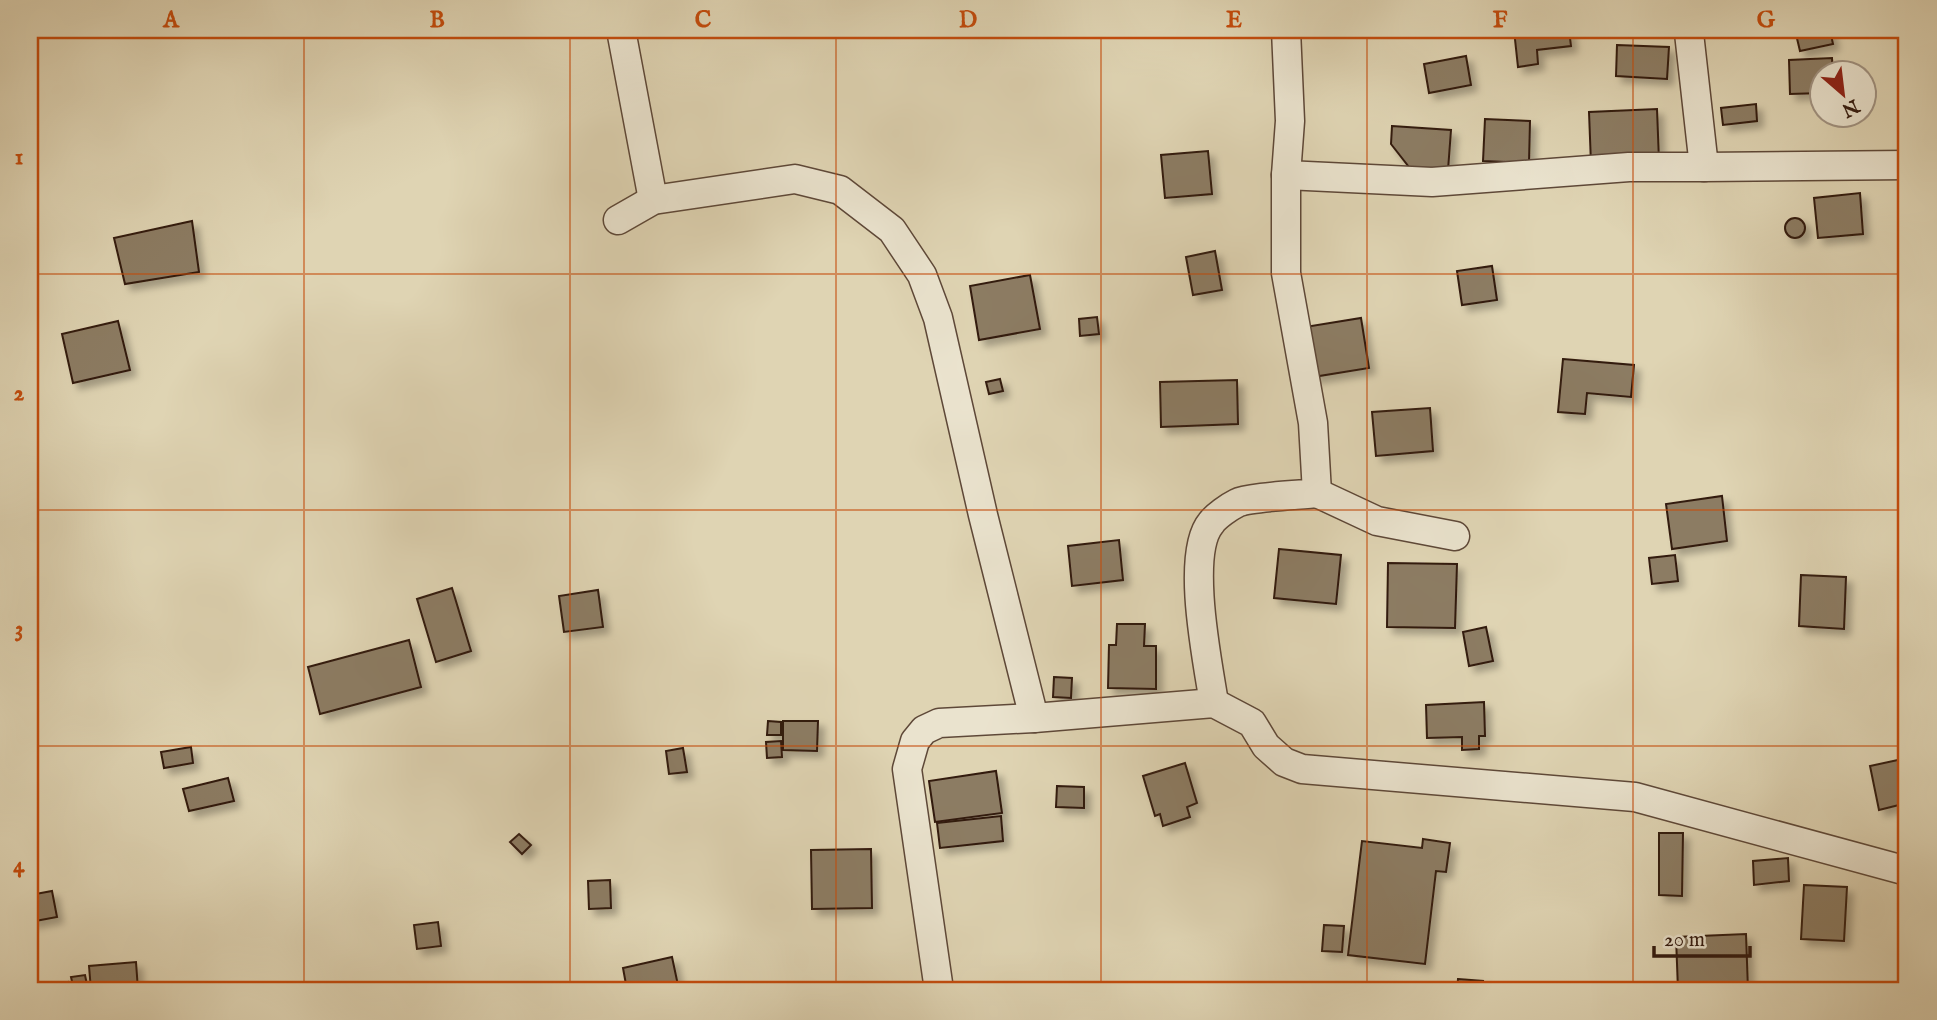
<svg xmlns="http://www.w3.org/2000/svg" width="1937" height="1020" viewBox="0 0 1937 1020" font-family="'IM FELL English',serif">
	<defs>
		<filter id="shadow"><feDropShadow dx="6" dy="6" stdDeviation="3.5" flood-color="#0004"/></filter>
	</defs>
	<rect width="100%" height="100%" fill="#dfd4b3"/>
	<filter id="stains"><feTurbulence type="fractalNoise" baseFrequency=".00286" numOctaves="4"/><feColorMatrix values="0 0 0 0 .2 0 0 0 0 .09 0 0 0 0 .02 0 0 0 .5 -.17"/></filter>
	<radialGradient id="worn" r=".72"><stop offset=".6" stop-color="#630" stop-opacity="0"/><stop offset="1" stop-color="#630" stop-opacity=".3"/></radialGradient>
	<g fill="#8c7b64" stroke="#331a0f" stroke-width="2" filter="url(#shadow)">
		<polygon points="1514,30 1569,30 1571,46 1537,50 1538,64 1518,67"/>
		<polygon points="1795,30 1830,30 1833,44 1800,51"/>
		<polygon points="1617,45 1669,47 1667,79 1616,76"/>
		<polygon points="1466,56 1471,85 1429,93 1424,64"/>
		<polygon points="1832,58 1833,74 1822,74 1822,93 1790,94 1789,60"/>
		<polygon points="1756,104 1757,121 1723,125 1721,108"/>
		<polygon points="1657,109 1659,161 1591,164 1589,112"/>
		<polygon points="1485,119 1530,121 1529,163 1483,161"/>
		<polygon points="1392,126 1451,130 1448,170 1409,167 1391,144"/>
		<polygon points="1208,151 1212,194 1165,198 1161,155"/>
		<polygon points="1860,193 1863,234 1818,238 1814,198"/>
		<circle cx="1795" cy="228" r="10"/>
		<polygon points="192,221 199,272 125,284 114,238"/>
		<polygon points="1215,251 1222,290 1193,295 1186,257"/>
		<polygon points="1492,266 1497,300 1462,305 1457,271"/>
		<polygon points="1030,275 1040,329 979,340 970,286"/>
		<polygon points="1097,317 1099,334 1080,336 1079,319"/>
		<polygon points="1361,318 1369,368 1313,377 1305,327"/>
		<polygon points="118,321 130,370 73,383 62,334"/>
		<polygon points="1563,359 1634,365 1631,397 1587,393 1585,414 1558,412"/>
		<polygon points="1000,379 1003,391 989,394 986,382"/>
		<polygon points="1237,380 1238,424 1161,427 1160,382"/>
		<polygon points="1430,408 1433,451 1376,456 1372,412"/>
		<polygon points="1722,496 1727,541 1672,549 1666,504"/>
		<polygon points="1119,540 1123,580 1072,586 1068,546"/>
		<polygon points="1279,549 1341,555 1336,604 1274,598"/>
		<polygon points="1675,555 1678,581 1652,584 1649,558"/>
		<polygon points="1388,563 1457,564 1455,628 1387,627"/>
		<polygon points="1801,575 1846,577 1844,629 1799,626"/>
		<polygon points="452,588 471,651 436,662 417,599"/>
		<polygon points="598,590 603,627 564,632 559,596"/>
		<polygon points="1117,624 1145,624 1144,646 1156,646 1156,689 1108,688 1109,645 1116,645"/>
		<polygon points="1486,627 1493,661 1469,666 1463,632"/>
		<polygon points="409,640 421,687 320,714 308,667"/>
		<polygon points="1054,677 1072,678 1071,698 1053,697"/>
		<polygon points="1484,702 1485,736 1479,736 1479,749 1462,750 1462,737 1427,738 1426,705"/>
		<polygon points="768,721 781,722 781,735 767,735"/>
		<polygon points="783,721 818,721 817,751 783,750"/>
		<polygon points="781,741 782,757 767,758 766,742"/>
		<polygon points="191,747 193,763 164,768 161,752"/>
		<polygon points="683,748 687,772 669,774 666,751"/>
		<polygon points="1907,758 1907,803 1879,810 1870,766"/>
		<polygon points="1185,763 1197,803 1187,807 1190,817 1163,826 1160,814 1155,816 1143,776"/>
		<polygon points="996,771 1002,813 935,822 929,781"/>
		<polygon points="228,778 234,801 189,811 183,789"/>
		<polygon points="1057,786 1084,787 1084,808 1056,807"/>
		<polygon points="1001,816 1003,841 940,848 937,823"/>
		<polygon points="1659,833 1683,833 1682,896 1659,895"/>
		<polygon points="519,834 531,845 522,854 510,842"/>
		<polygon points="1423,839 1450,843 1446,872 1436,871 1425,964 1348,955 1362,841 1422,848"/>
		<polygon points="871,849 872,908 812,909 811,850"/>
		<polygon points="1788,858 1789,881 1754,885 1753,861"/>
		<polygon points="610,880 611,908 589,909 588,881"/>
		<polygon points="1804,885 1847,887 1844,941 1801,939"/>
		<polygon points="52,891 57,917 30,922 30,895"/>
		<polygon points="438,922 441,946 417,949 414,925"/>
		<polygon points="1324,925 1344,926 1342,952 1322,951"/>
		<polygon points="1746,934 1748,990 1678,990 1676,937"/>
		<polygon points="672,957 679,990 627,990 623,968"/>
		<polygon points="136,962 138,990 91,990 89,966"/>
		<polygon points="85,975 88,990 74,990 71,977"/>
		<polygon points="1458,979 1483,981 1482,990 1457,990"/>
		<polygon points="68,982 70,990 42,990 42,988"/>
		<polygon points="809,982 810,990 761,990 761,987"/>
	</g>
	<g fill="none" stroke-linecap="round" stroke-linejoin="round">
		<g stroke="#5e4838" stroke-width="31">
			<g id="street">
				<polyline points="621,30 653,200"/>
				<polyline points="1689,33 1704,167 1907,165"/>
				<polyline points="1286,175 1432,182 1629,167 1704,167"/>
				<polyline points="618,220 653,200 795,179 840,190 892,230 922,275 938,318 983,515 1034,718"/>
				<polyline points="1317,493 1377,521 1455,536"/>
				<path d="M1214,703C1208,664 1185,554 1211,523C1216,516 1229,507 1237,503C1248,497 1301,495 1317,493L1313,423L1286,273V175L1290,121L1286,30"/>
				<polyline points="939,990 907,769 915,741 924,730 939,723 1034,718 1214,703 1252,723 1266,746 1284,762 1302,769 1635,797 1907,871"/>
			</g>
		</g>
		<use href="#street" stroke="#eae3ce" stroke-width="28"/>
	</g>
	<path fill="none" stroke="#c44c0d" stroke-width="2" stroke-opacity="0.55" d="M304,30V990M570,30V990M836,30V990M1101,30V990M1367,30V990M1633,30V990M30,274H1907M30,510H1907M30,746H1907"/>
	<rect width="1937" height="1020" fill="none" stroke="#dfd4b3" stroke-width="77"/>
	<g transform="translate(1843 94) rotate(152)"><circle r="33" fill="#eae3ce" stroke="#a19382" stroke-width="2"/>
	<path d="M0-5L12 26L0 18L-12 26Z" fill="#8f2418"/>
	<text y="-10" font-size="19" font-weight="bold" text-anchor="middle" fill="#331a0f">N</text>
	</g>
	<path d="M1654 946v10h96v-10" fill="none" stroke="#331a0f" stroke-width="3.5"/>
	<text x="1664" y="946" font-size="21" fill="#331a0f" stroke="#eae3ce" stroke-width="5" paint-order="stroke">20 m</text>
	<rect x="38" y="38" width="1860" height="944" fill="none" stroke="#c44c0d" stroke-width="2.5"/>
	<g font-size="23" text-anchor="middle" font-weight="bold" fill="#c44c0d">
		<text x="171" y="27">A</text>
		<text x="437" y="27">B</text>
		<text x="703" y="27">C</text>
		<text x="968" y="27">D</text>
		<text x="1234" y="27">E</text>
		<text x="1500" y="27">F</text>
		<text x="1766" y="27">G</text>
		<text x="19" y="164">1</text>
		<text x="19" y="400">2</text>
		<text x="19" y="636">3</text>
		<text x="19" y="872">4</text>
	</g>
	<rect width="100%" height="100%" filter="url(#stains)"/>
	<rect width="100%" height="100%" fill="url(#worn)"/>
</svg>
